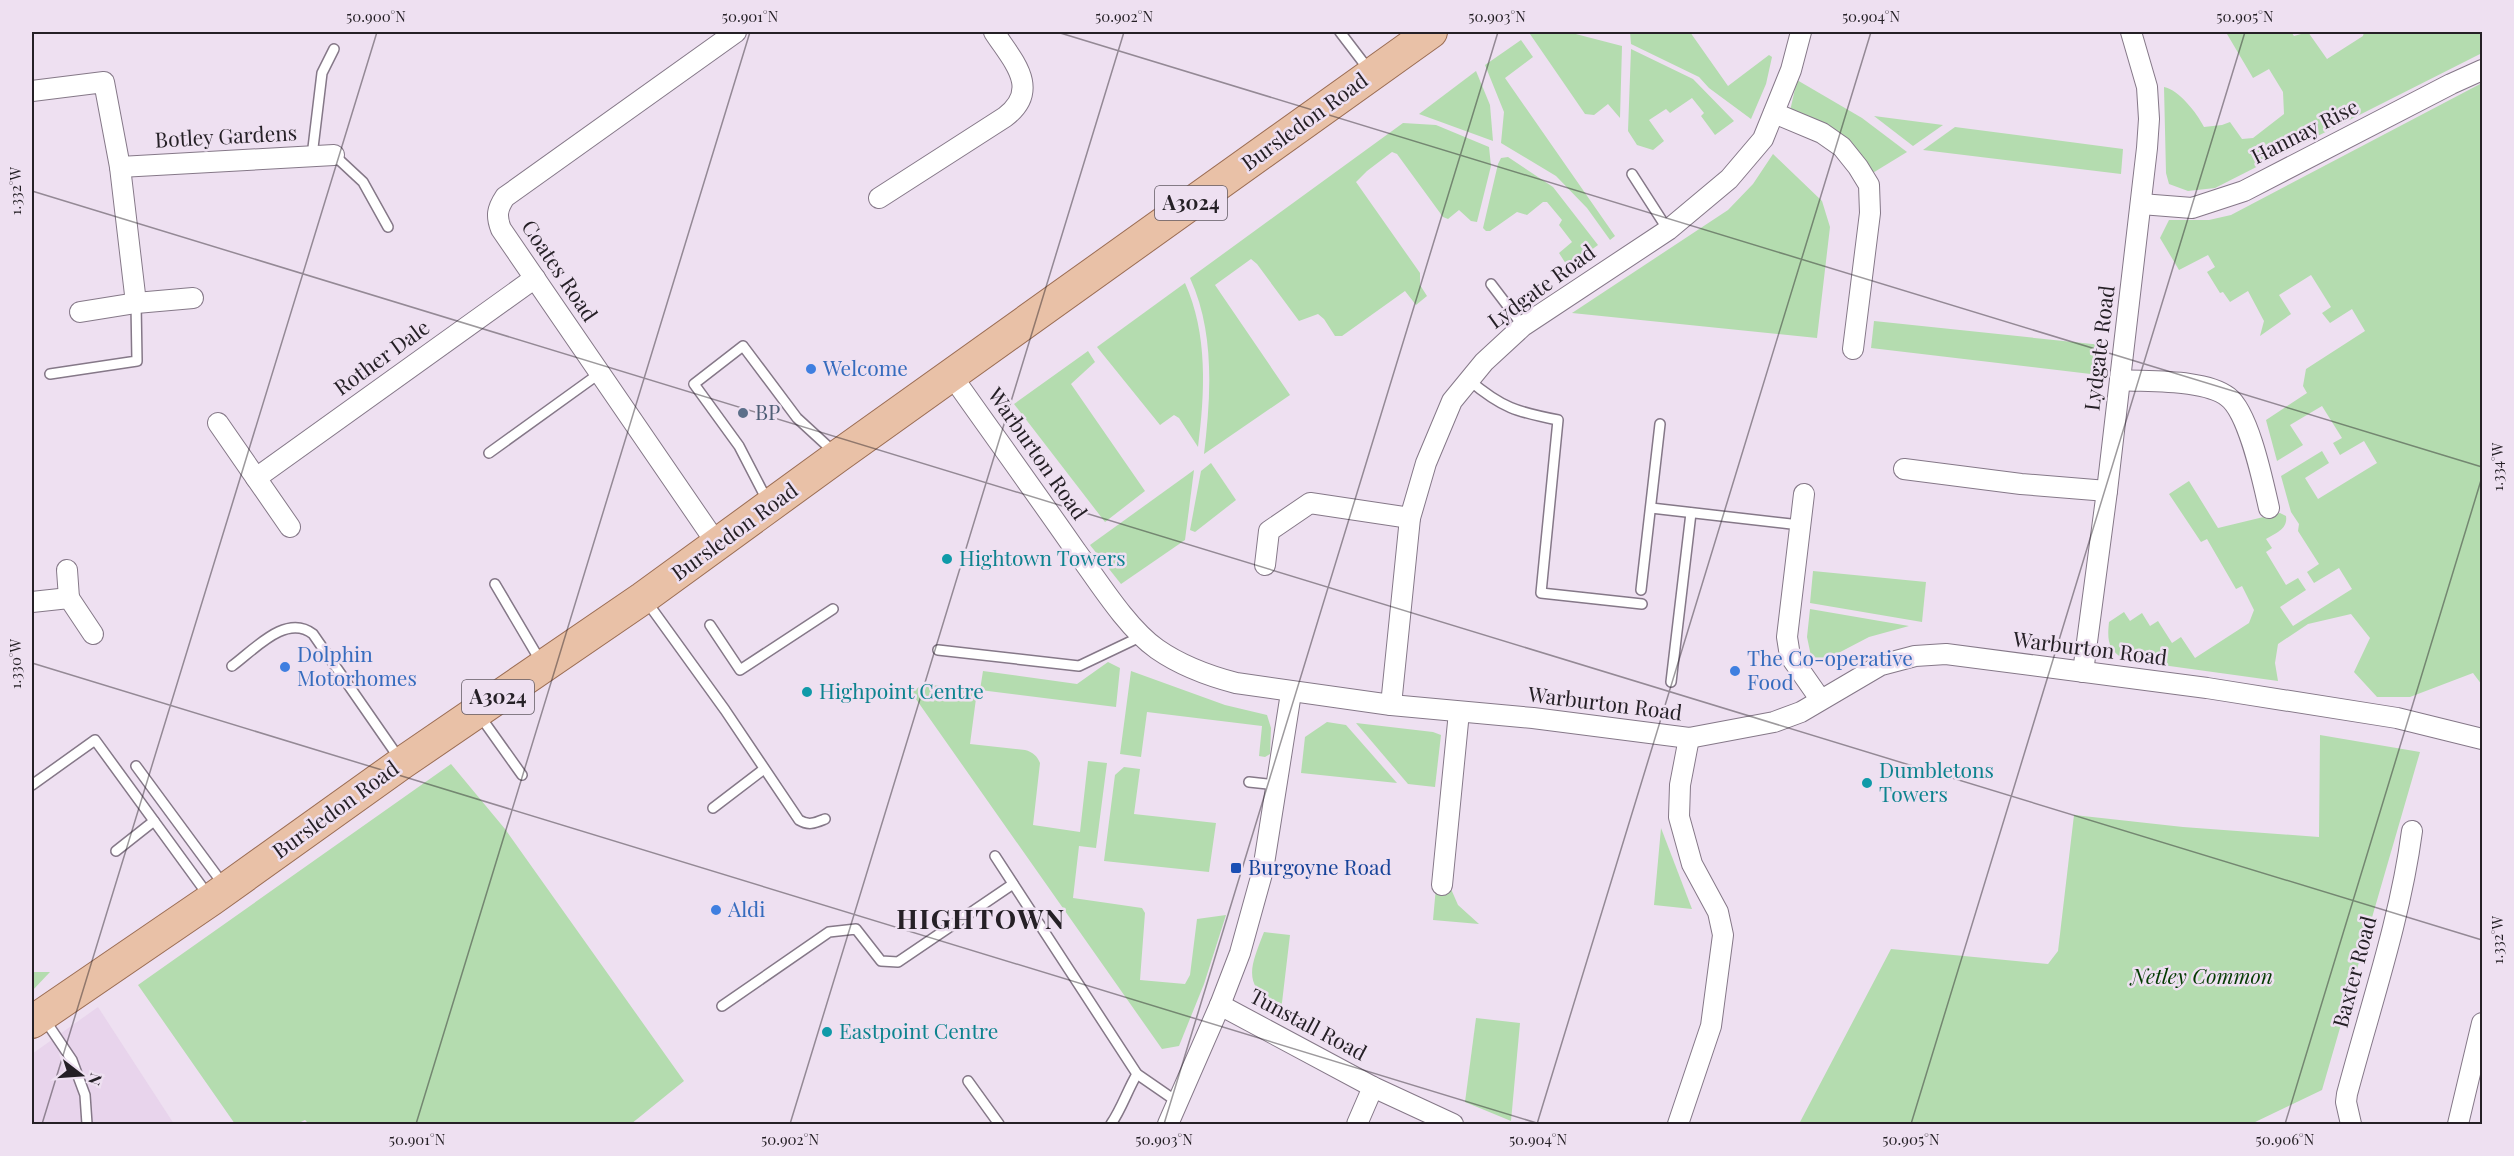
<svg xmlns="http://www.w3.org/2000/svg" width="2514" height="1156" viewBox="0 0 2514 1156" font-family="'Playfair Display',serif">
	<rect width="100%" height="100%" fill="#eee0f1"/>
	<polygon fill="#e8d4ec" points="98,1007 174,1124 32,1124 32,1054"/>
	<g fill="#b4dcaf">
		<polygon points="1534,32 1568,32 1622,46 1620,118 1608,104 1594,115 1585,114 1530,34"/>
		<polygon points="1630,32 1690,32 1728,86 1769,55 1772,57 1766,84 1751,119 1709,88 1699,77 1631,44"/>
		<path d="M2230,32H2291L2294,36L2308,32L2327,59L2363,36L2364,32H2482V53L2215,188L2188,191L2169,184L2166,173L2164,87C2179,90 2197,113 2204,127L2222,125L2230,122L2242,139L2253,138L2284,114L2283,92L2269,69L2253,78L2227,34Z"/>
		<polygon points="1521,40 1533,57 1505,78 1615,236 1610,240 1587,208 1556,176 1501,143 1504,112 1485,65"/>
		<polygon points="1631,49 1693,79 1734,121 1715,135 1701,116 1704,113 1692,98 1670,113 1666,109 1649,120 1664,141 1653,150 1637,145 1628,131"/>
		<polygon points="1476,71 1490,105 1493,141 1419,114"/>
		<polygon points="1797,80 1862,118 1907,152 1871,174 1790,111"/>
		<path d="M2482,83V685L2473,673L2410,697H2377L2354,672L2370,638L2351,614L2308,624L2278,644L2275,663L2278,681L2126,660C2108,651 2107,641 2109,622L2124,612L2130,621L2142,613L2150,626L2158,621L2172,643L2181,637L2195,658L2249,623L2254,610L2242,586L2236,589L2207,539L2201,542L2169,494L2189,481L2218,528L2280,513L2286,516C2288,529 2276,533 2266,539L2272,548L2266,552L2286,585L2298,578L2306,590L2280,607L2293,626L2352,589L2339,568L2314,583L2307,572L2319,564L2298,531L2299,524L2291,512L2281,476L2322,451L2329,463L2305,478L2318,499L2377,463L2364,441L2340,455L2333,443L2342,438L2322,406L2290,425L2303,445L2277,461L2266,420L2307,393L2303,386L2306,369L2365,331L2352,309L2330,323L2322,313L2331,307L2311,275L2279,295L2291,314L2260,336L2264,321L2248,291L2230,302L2223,292L2220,293L2207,272L2215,267L2208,255L2179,270L2160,238L2169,220H2209L2231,215Z"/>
		<polygon points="1874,116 1943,125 1913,146"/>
		<path d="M1403,123L1436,125L1489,147L1491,166L1477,222L1471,221L1459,210L1448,219L1443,217L1397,154L1392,152L1367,171L1356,182L1420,273V285L1427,296L1416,305L1405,291L1342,336H1335L1324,319L1318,314L1299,321L1257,264L1251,259L1215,285L1290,395L1204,454C1211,396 1215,332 1190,278Z"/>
		<polygon points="1955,127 2123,149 2121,174 1923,150"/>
		<polygon points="1773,154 1822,201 1830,227 1817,338 1572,313 1728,210 1753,184"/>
		<polygon points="1508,157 1553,187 1598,245 1568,267 1559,253 1572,242 1559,225 1562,220 1547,202 1543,202 1527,215 1517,212 1490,231 1486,231 1483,228 1498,164 1501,158"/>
		<path d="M1185,283C1208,334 1205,393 1198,447L1179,418L1174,415L1160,425L1097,347Z"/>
		<polygon points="1874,321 2102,345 2099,375 1871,348"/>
		<polygon points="1088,351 1095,362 1071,384 1145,491 1105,522 1014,404"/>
		<polygon points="1211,463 1236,500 1195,532 1190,530 1201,471"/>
		<polygon points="1194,470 1185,540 1121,584 1090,545"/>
		<polygon points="1813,571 1926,582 1922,622 1810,603"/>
		<polygon points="1810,609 1909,626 1869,637 1823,661 1811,656 1807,637"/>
		<polygon points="1108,662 1120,668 1116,707 980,690 983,671 1077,684"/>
		<polygon points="1131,671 1225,705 1267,715 1271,728 1270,754 1265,757 1259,756 1262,726 1147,712 1141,757 1120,754"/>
		<path d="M924,684L977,691L970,744L1025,750C1033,752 1037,756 1040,763L1033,825L1080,832L1088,761L1107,763L1096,848L1079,846L1073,898L1142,908L1145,913L1140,980L1185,984L1190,975L1197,919L1226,915L1204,984L1179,1046L1162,1049L911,692Z"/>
		<polygon points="1327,722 1346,725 1397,783 1301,773 1305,737"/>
		<polygon points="1356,723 1433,732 1441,735 1435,787 1408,784"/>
		<polygon points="2320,735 2420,752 2322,1090 2251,1124 1799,1124 1891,949 2048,964 2058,951 2074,815 2183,827 2319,837"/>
		<polygon points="451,764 505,829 684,1081 631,1124 309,1124 305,1120 297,1124 235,1124 138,985"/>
		<polygon points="1124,767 1140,769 1134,814 1216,823 1209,872 1104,861 1115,775"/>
		<polygon points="1661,828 1692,909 1654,905"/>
		<polygon points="1436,887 1451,889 1458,905 1479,924 1433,920"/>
		<path d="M1264,932L1290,935L1281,1011C1242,984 1249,971 1264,932Z"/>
		<polygon points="32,972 50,972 32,991"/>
		<polygon points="1476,1018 1520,1023 1511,1121 1465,1102"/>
	</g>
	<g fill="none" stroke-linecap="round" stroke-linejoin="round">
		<g stroke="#857888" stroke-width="12">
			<g id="lane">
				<polyline points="1340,32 1369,70"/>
				<polyline points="334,155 363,182 388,227"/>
				<polyline points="312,156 322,73 334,49"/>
				<polyline points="1632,174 1668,230"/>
				<polyline points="1491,284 1523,326"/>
				<polyline points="50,374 137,361 136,303"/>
				<path d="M1469,380C1502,408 1517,412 1558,420L1541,593L1642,604"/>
				<polyline points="489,453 600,373"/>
				<polyline points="768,502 739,446 694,384 743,346 797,418 834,452"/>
				<polyline points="1651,508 1800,525"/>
				<polyline points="495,584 541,662"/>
				<polyline points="1641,590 1660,424"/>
				<path d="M647,602L725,710L799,820C809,826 815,823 825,819"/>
				<polyline points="710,625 740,670 833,609"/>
				<polyline points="938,650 1079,666 1142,636"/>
				<path d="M232,666C254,650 286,613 313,634L399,758"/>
				<polyline points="1671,682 1691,513"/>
				<polyline points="480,716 522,775"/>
				<polyline points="136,766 223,884"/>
				<polyline points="1249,782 1277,785"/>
				<polyline points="32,785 95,740 208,895"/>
				<polyline points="713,808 764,769"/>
				<polyline points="116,851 154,821"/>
				<polyline points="995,856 1137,1074 1179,1103"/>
				<polyline points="722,1006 829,932 856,929 881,961 898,962 1013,884"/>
				<polyline points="45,1020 72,1060 85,1095 87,1124"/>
				<polyline points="968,1081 999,1124"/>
				<path d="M1111,1124C1122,1108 1127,1091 1137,1074"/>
			</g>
		</g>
		<g stroke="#857888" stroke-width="22">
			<g id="street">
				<polyline points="32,91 104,82 120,167 136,303"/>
				<polyline points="1774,113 1822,133 1842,147 1858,167 1869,185 1870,213 1853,349"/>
				<polyline points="120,167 334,155"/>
				<path d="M879,198L1005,117C1042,89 1012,60 994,32"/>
				<polyline points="2141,204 2192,208 2244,191 2451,84 2482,70"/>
				<polyline points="80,312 136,303 193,298"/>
				<path d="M952,376C993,434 1035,492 1076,551C1098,581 1127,628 1157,649C1180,665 1209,676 1236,683L1391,705L1533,718L1689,738L1774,722L1801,712L1881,665L1915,656L1946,654L2207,688L2397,718L2482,739"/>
				<path d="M2120,380C2149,382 2205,379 2228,397C2249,413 2263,482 2269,508"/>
				<polyline points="218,423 290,527"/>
				<polyline points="1904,469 2021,484 2107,491"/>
				<polyline points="256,478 535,278"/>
				<polyline points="1804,494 1787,637 1790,656 1820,699"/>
				<path d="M717,544L501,229C496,216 497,209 505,197L736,32"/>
				<polyline points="1265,565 1269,531 1310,503 1410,518"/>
				<polyline points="67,570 69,598"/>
				<polyline points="32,602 69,598 93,634"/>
				<polyline points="2083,672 2107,491 2147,148 2149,119 2147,87 2131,32"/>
				<polyline points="1391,705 1410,518 1426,463 1452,401 1484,362 1523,326 1668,230 1729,179 1763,139 1791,70 1801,32"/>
				<polyline points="1442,885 1459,712"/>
				<polyline points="1220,1005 1373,1087 1453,1124"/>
				<polyline points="1168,1124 1220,1005 1240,953 1263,870 1291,693"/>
				<polyline points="1357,1124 1373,1087"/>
				<polyline points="1678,1124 1711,1026 1723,935 1718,912 1692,864 1679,817 1680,785 1689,738"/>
				<path d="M2351,1124L2346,1102L2347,1094C2370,1007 2400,921 2412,831"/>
				<polyline points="2458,1124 2482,1023"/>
			</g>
		</g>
		<g stroke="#9b6d54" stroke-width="34">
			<polyline id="primary" points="32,1022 212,899 402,763 643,598 838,456 1431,32"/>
		</g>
		<use href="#lane" stroke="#fff" stroke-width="9"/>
		<use href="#street" stroke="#fff" stroke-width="20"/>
		<use href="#primary" stroke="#e9c1a7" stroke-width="32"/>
	</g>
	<path fill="none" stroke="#252026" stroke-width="1.5" stroke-opacity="0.45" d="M1057,32L2482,467M32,191L2482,940M32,663L1540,1124M42,1124L377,32M416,1124L750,32M790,1124L1124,32M1164,1124L1498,32M1537,1124L1871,32M1911,1124L2245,32M2285,1124L2482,477"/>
	<g fill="#3f7fe0" stroke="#eee0f1" stroke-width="2">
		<circle cx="811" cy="369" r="6"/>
		<circle cx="285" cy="667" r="6"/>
		<circle cx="1735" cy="671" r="6"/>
		<circle cx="716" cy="910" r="6"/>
	</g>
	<circle fill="#5c6f8a" stroke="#eee0f1" stroke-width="2" cx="743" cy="413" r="6"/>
	<g fill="#0f9aa8" stroke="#eee0f1" stroke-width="2">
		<circle cx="947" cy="559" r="6"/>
		<circle cx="807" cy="692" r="6"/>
		<circle cx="1867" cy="783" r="6"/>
		<circle cx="827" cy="1032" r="6"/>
	</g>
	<rect fill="#1a4fb4" stroke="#eee0f1" stroke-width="2" x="1230" y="862" width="12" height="12" rx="3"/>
	<g text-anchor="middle" stroke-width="5" stroke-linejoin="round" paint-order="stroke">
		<g fill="#eee0f1" stroke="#615a63" stroke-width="1.5">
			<rect x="1155" y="186" width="72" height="34" rx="4.5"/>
			<rect x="462" y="680" width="72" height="34" rx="4.5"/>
		</g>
		<g font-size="20" font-weight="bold" fill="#252026">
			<text x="1191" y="210">A3024</text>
			<text x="498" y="704">A3024</text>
		</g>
		<g font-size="21" fill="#252026" stroke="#eee0f1">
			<text transform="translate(1305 122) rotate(-36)" y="7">Bursledon Road</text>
			<text transform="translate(2305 132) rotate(-27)" y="7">Hannay Rise</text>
			<text transform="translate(226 137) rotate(-3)" y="7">Botley Gardens</text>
			<text transform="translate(559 271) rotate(56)" y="7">Coates Road</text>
			<text transform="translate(1542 287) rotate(-36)" y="7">Lydgate Road</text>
			<text transform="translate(2100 348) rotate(-83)" y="7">Lydgate Road</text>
			<text transform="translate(382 358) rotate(-36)" y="7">Rother Dale</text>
			<text transform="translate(1037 454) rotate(55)" y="7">Warburton Road</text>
			<text transform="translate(735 532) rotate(-36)" y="7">Bursledon Road</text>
			<text transform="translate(2090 649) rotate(7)" y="7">Warburton Road</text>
			<text transform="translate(1605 704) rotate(7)" y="7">Warburton Road</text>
			<text transform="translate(336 810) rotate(-36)" y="7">Bursledon Road</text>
			<text transform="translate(2355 972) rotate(-75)" y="7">Baxter Road</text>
			<text transform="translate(1308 1025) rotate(28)" y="7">Tunstall Road</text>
		</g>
		<g font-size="21" fill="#366cbe" stroke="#eee0f1" text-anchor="start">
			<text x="823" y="376">Welcome</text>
			<text x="297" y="662">Dolphin<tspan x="297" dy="24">Motorhomes</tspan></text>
			<text x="1747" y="666">The Co-operative<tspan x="1747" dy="24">Food</tspan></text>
			<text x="728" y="917">Aldi</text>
		</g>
		<g font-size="21" fill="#4e5e75" stroke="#eee0f1" text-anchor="start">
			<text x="755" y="420">BP</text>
		</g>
		<g font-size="21" fill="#0d838f" stroke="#eee0f1" text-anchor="start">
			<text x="959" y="566">Hightown Towers</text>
			<text x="819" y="699">Highpoint Centre</text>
			<text x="1879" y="778">Dumbletons<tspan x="1879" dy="24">Towers</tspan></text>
			<text x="839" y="1039">Eastpoint Centre</text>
		</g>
		<g font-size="21" fill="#164399" stroke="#eee0f1" text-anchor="start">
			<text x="1248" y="875">Burgoyne Road</text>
		</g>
		<g font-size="21" font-style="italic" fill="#043b02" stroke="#eee0f1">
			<text x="2202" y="984">Netley Common</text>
		</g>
		<g font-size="27" font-weight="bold" letter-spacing="1.5" fill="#252026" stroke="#eee0f1">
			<text x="981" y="929">HIGHTOWN</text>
		</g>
	</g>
	<rect width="2514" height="1156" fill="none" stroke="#eee0f1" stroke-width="66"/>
	<g transform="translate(81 1075) rotate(107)" stroke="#eee0f1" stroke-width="4.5" paint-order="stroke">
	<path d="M0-4.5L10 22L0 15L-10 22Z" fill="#252026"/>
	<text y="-9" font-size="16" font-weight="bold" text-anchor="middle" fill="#252026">N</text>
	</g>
	<rect x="33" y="33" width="2448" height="1090" fill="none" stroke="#252026" stroke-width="2"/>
	<g font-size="15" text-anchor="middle" fill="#252026">
		<text x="376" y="22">50.900°N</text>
		<text x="750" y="22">50.901°N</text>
		<text x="1124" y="22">50.902°N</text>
		<text x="1497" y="22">50.903°N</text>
		<text x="1871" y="22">50.904°N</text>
		<text x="2245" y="22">50.905°N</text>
		<text transform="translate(16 191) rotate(-90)" y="5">1.332°W</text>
		<text transform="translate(2498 467) rotate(-90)" y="5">1.334°W</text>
		<text transform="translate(16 664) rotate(-90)" y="5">1.330°W</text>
		<text transform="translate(2498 940) rotate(-90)" y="5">1.332°W</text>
		<text x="417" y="1145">50.901°N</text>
		<text x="790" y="1145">50.902°N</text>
		<text x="1164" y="1145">50.903°N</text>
		<text x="1538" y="1145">50.904°N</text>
		<text x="1911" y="1145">50.905°N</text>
		<text x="2285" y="1145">50.906°N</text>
	</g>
</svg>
